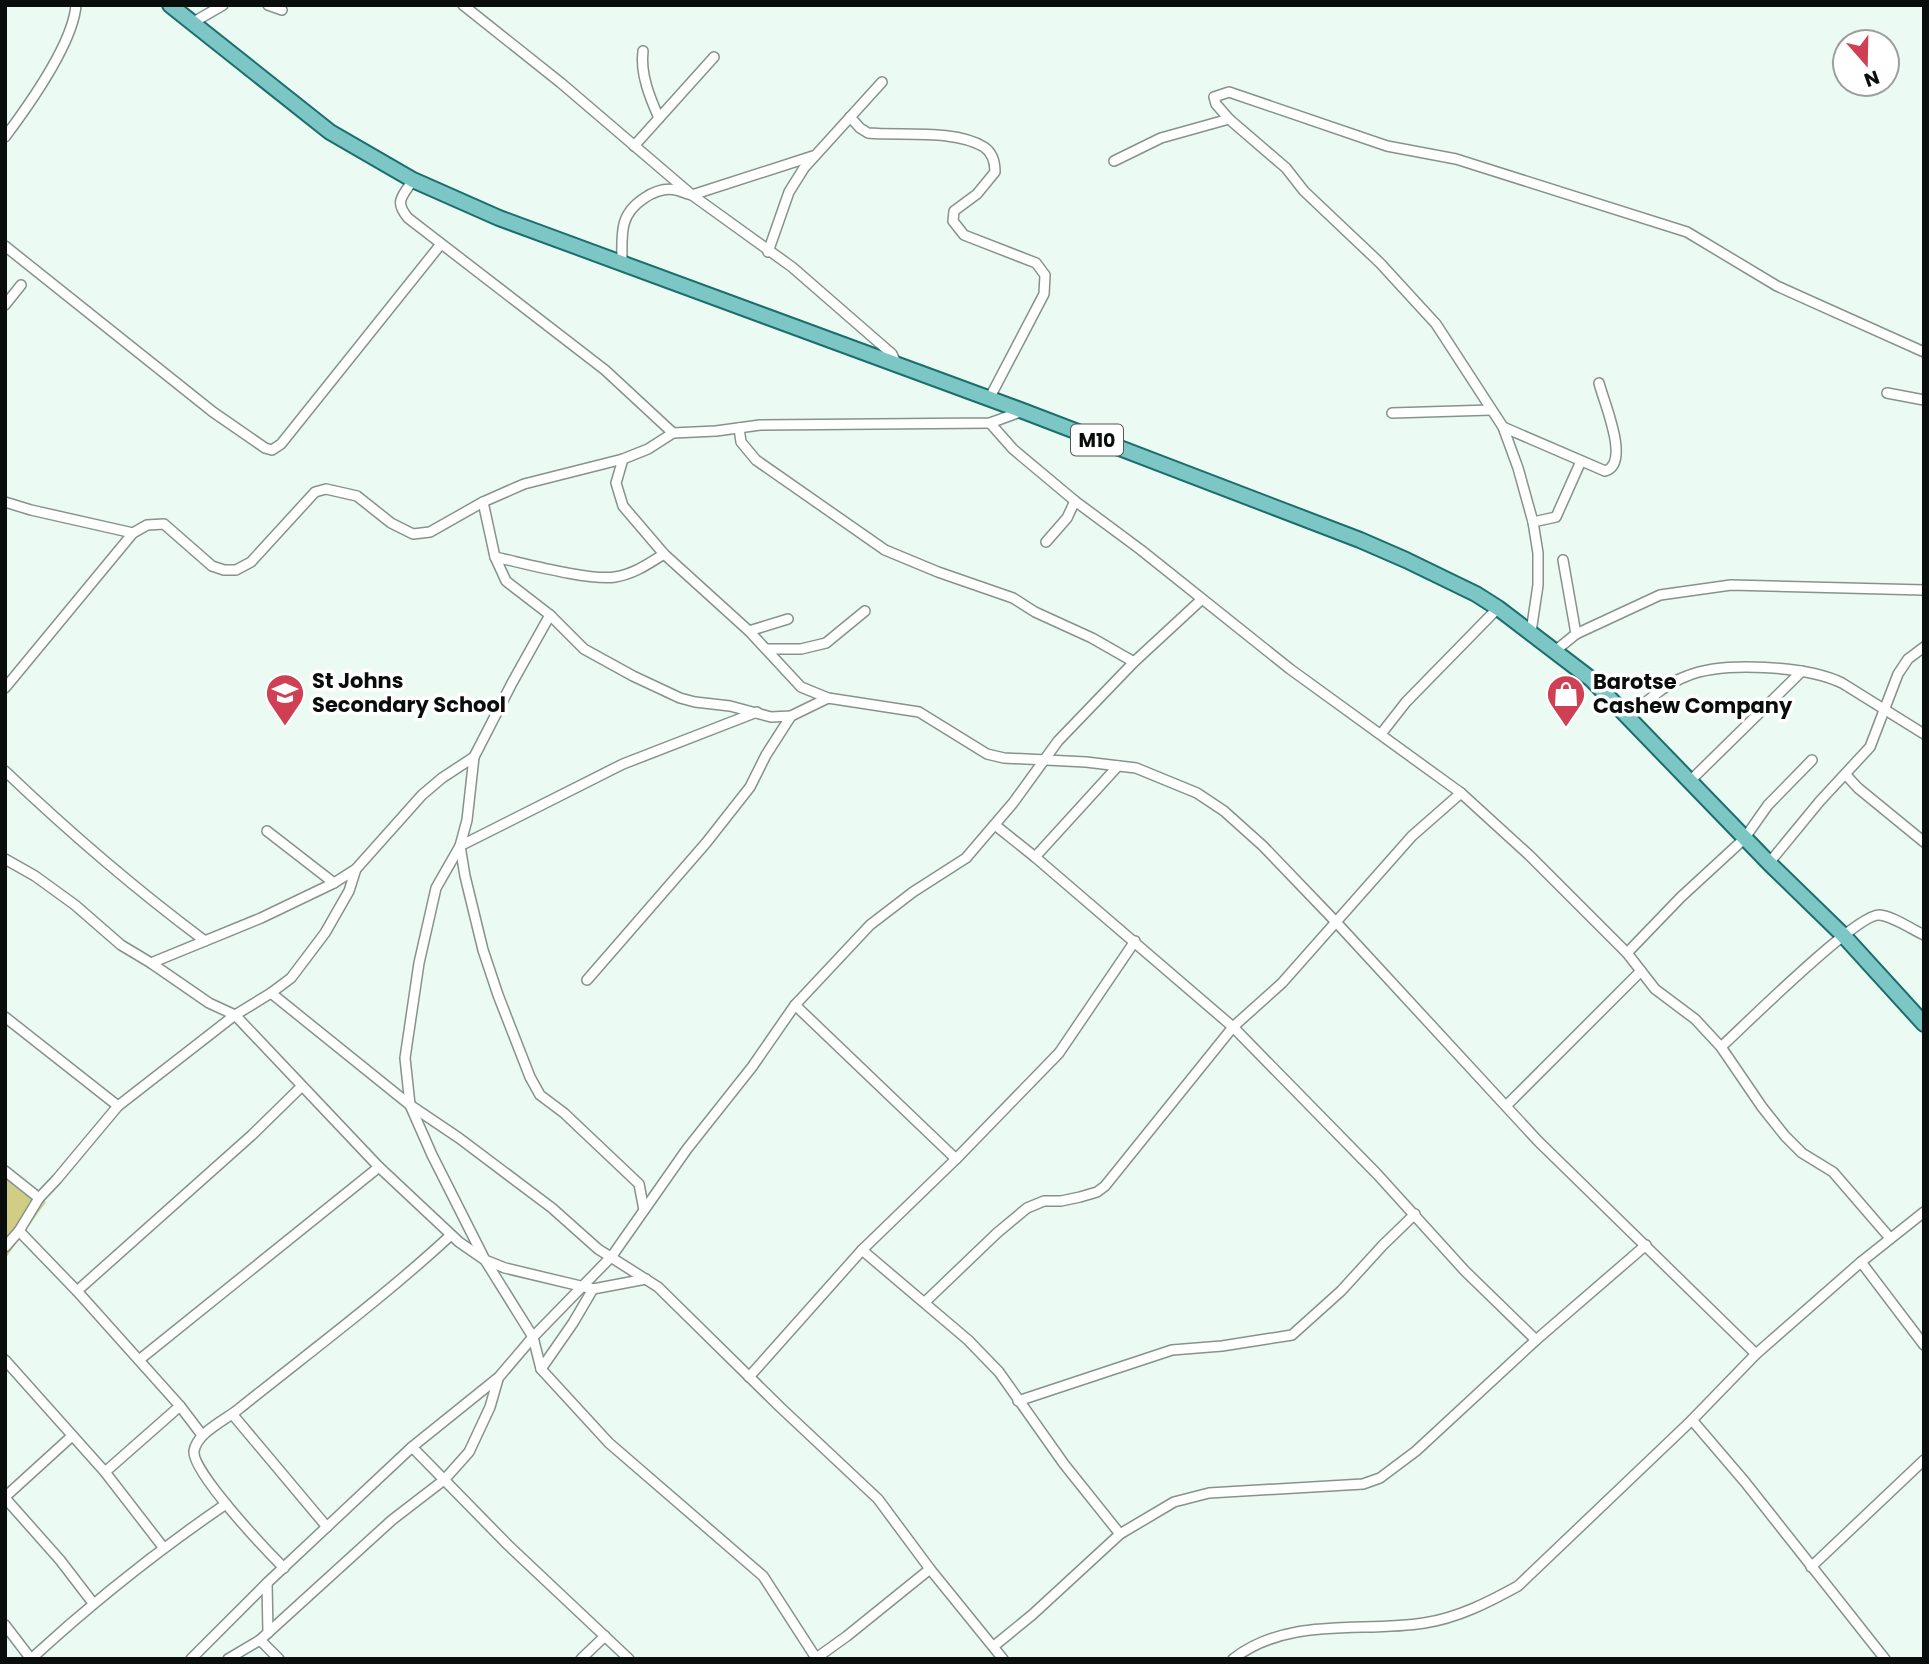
<svg xmlns="http://www.w3.org/2000/svg" width="1929" height="1664" viewBox="0 0 1929 1664" font-family="Poppins,sans-serif">
	<rect width="100%" height="100%" fill="#ebfaf2"/>
	<polygon fill="#d2cd85" points="5,1172 46,1202 5,1259"/>
	<g fill="none" stroke-linecap="round" stroke-linejoin="round">
		<g stroke="#86938c" stroke-width="12">
			<g id="minor">
				<polyline points="268,5 282,10"/>
				<polyline points="463,5 561,83 692,195 792,267 892,354 897,365"/>
				<polyline points="192,23 223,5"/>
				<path d="M643,51C640,74 650,98 659,118"/>
				<path d="M850,117L860,128L868,133C902,136 955,129 984,147C993,153 995,162 995,172L977,194L954,211L953,221L964,235L1036,263L1045,275L1044,294L989,399"/>
				<path d="M5,137C29,105 73,44 76,5"/>
				<polyline points="634,146 714,57"/>
				<polyline points="1114,161 1161,138 1229,119"/>
				<path d="M413,180C402,197 394,201 408,218L605,370L673,433"/>
				<polyline points="5,246 213,412 265,448 272,450 281,444 441,244"/>
				<polyline points="768,252 789,192 804,168 882,82"/>
				<path d="M622,263C622,250 621,236 624,224C629,204 656,186 676,190C681,191 687,194 692,195L813,156"/>
				<polyline points="5,305 21,285"/>
				<polyline points="1887,393 1924,400"/>
				<polyline points="1392,413 1491,410"/>
				<polyline points="990,423 1013,449 1075,501 1141,550 1290,669 1461,793 1529,855 1627,953 1655,989 1695,1019 1721,1047 1762,1107 1785,1136 1802,1153 1833,1172 1890,1238"/>
				<path d="M1503,427L1605,471C1631,464 1604,403 1599,383"/>
				<polyline points="739,428 741,442 756,460 885,550 938,572 1013,598 1035,612 1092,638 1134,662"/>
				<polyline points="623,459 616,483 623,506 664,554 749,631 801,687 828,698 919,712 987,754 1004,758 1086,762 1136,768 1197,793 1224,811 1263,846 1335,921 1538,1141 1756,1354"/>
				<polyline points="5,502 31,510 133,533"/>
				<polyline points="483,502 495,557 506,581 550,615 584,649 633,676 680,698 695,702 730,706 771,717 791,716 828,698"/>
				<polyline points="1533,522 1556,517 1581,461"/>
				<polyline points="1046,542 1067,518 1075,501"/>
				<path d="M495,557C523,563 590,581 615,577C634,574 648,564 664,554"/>
				<polyline points="1563,560 1576,634"/>
				<polyline points="550,615 512,683 474,757 467,820 460,846 465,876 483,950 498,995 530,1077 540,1095 564,1113 639,1184 644,1210"/>
				<polyline points="749,631 788,619"/>
				<polyline points="1531,632 1538,585 1538,553 1533,522 1518,468 1503,427 1436,324 1380,263 1304,191 1286,168 1229,119 1216,104 1214,97 1229,92 1387,146 1456,159 1687,232 1777,286 1924,352"/>
				<polyline points="768,649 801,649 826,643 865,611"/>
				<polyline points="1555,651 1576,634 1660,595 1731,585 1924,590"/>
				<polyline points="5,688 133,533 147,525 164,524 212,566 224,570 236,570 251,562 315,492 326,489 357,496 391,523 413,534 430,532 483,502 524,484 623,459 648,449 673,433 716,431 760,425 990,423 1023,411"/>
				<path d="M1628,716C1647,702 1665,684 1687,676C1723,661 1807,666 1842,683L1924,734"/>
				<polyline points="1381,734 1406,702 1498,608"/>
				<polyline points="1118,766 1035,857 1233,1027 1377,1174 1465,1271 1536,1340"/>
				<path d="M5,771C69,832 134,888 205,941"/>
				<polyline points="1846,775 1858,788 1924,842"/>
				<polyline points="1690,781 1802,671"/>
				<polyline points="995,825 1035,857"/>
				<polyline points="267,831 334,883"/>
				<polyline points="5,859 35,876 75,905 121,945 151,963 261,918 334,883 356,869 422,795 442,778 474,757"/>
				<polyline points="1769,863 1820,801 1870,747 1898,674 1908,659 1924,647"/>
				<polyline points="1627,953 1681,897 1744,839 1768,805 1812,760"/>
				<polyline points="151,963 209,1003 235,1015 379,1167 459,1242 485,1260 533,1337 541,1369 609,1443 763,1576 816,1658"/>
				<polyline points="587,980 706,843 750,787 766,755 791,716"/>
				<polyline points="271,993 410,1105 459,1138 552,1208 598,1249 658,1287 780,1407 878,1499 930,1569 1003,1659"/>
				<polyline points="795,1005 956,1159"/>
				<polyline points="5,1017 118,1106"/>
				<path d="M1721,1047C1744,1026 1856,914 1879,915C1893,916 1911,929 1924,935"/>
				<polyline points="1506,1106 1641,971"/>
				<polyline points="5,1171 39,1198"/>
				<polyline points="19,1231 77,1291 180,1406 105,1472"/>
				<polyline points="5,1247 19,1231 39,1198 57,1179 118,1106 235,1015 271,993 291,978 325,933 349,891 356,869"/>
				<polyline points="862,1250 968,1340 999,1372 1064,1464 1120,1534"/>
				<polyline points="1861,1262 1924,1345"/>
				<polyline points="646,1279 593,1289 505,1268 485,1260 432,1155 410,1105 405,1058 419,963 436,888 460,846 623,764 757,712"/>
				<polyline points="77,1291 252,1135 301,1087"/>
				<polyline points="925,1302 997,1233 1027,1208 1044,1201 1061,1201 1080,1197 1097,1192 1105,1186 1233,1027 1282,983 1412,836 1461,793"/>
				<polyline points="5,1360 105,1472 163,1547"/>
				<polyline points="139,1360 379,1167"/>
				<polyline points="541,1369 573,1323 593,1289"/>
				<polyline points="749,1377 862,1250 956,1159 1059,1053 1135,941"/>
				<polyline points="1018,1401 1172,1350 1222,1346 1292,1335 1341,1291 1383,1245 1415,1214"/>
				<polyline points="180,1406 202,1435"/>
				<polyline points="233,1415 327,1527"/>
				<polyline points="1692,1420 1745,1482 1885,1659"/>
				<polyline points="412,1447 508,1545 629,1659"/>
				<polyline points="5,1497 72,1436"/>
				<polyline points="5,1498 60,1560 93,1603"/>
				<polyline points="1811,1567 1924,1460"/>
				<path d="M284,1568C267,1551 191,1471 194,1451C197,1432 226,1420 240,1408C311,1351 384,1297 451,1235"/>
				<polyline points="267,1583 268,1633"/>
				<polyline points="5,1625 31,1659"/>
				<polyline points="260,1640 279,1659"/>
				<polyline points="994,1646 1032,1615 1120,1534 1174,1502 1209,1493 1363,1484 1380,1478 1416,1451 1536,1340 1646,1245"/>
				<path d="M31,1659C93,1602 157,1551 226,1504"/>
				<polyline points="191,1659 267,1583 412,1447 499,1377 533,1337 612,1256 687,1149 752,1067 795,1005 870,925 913,892 966,858 1013,803 1058,741 1134,662 1201,600"/>
				<polyline points="228,1659 260,1640 392,1520 444,1480 469,1452 490,1407 498,1379"/>
				<polyline points="581,1659 605,1636"/>
				<polyline points="815,1659 847,1636 930,1569"/>
				<path d="M1233,1659C1288,1616 1361,1633 1424,1623C1458,1618 1489,1602 1518,1586L1692,1420L1756,1354L1861,1262L1924,1212"/>
			</g>
		</g>
		<g stroke="#1b6e6c" stroke-width="18">
			<polyline id="primary" points="170,5 330,132 413,180 499,218 1023,411 1360,540 1406,560 1476,594 1498,608 1591,679 1769,863 1843,935 1924,1024"/>
		</g>
		<use href="#minor" stroke="#fff" stroke-width="9"/>
		<use href="#primary" stroke="#7cc7c6" stroke-width="14"/>
	</g>
	<defs>
		<g id="school-pin" transform="scale(2.0125)"><path d="M0 17L-7.5 6A9.5 9.5 0 1 1 7.5 6Z" fill="#d04054" stroke="#fff"/><path d="M0-5L7-2L0 1L-7-2ZM-4 1L0 2.5L4 1V4Q0 6-4 4Z" fill="#fff"/></g>
		<g id="shop-pin" transform="scale(2.0125)"><path d="M0 17L-7.5 6A9.5 9.5 0 1 1 7.5 6Z" fill="#d04054" stroke="#fff"/><path d="M-5-2.5h2.3a2.7 3.5 0 0 1 5.4 0H5L5.5 6h-11ZM-1.5-2.5h3a1.5 2.3 0 0 0-3 0Z" fill="#fff"/></g>
	</defs>
	<g fill-rule="evenodd">
		<use href="#school-pin" x="285" y="693"/>
		<use href="#shop-pin" x="1566" y="694"/>
	</g>
	<g text-anchor="middle" stroke-width="7" stroke-linejoin="round" paint-order="stroke">
		<rect fill="#fff" stroke="#535654" stroke-width="2" x="1071" y="424.5" width="52" height="31" rx="5"/>
		<g font-size="19" font-weight="bold" fill="#090d0b">
			<text x="1097" y="447">M10</text>
		</g>
		<g font-size="21" font-weight="bold" fill="#090d0b" stroke="#fff" text-anchor="start">
			<text x="312" y="688">St Johns<tspan x="312" dy="24">Secondary School</tspan></text>
			<text x="1593" y="689">Barotse<tspan x="1593" dy="24">Cashew Company</tspan></text>
		</g>
	</g>
	<rect width="1929" height="1664" fill="none" stroke="#090d0b" stroke-width="14"/>
	<g transform="translate(1866 63) rotate(160)"><circle r="33" fill="#ffffff" stroke="#9d9e9d" stroke-width="2"/>
	<path d="M0-5L12 26L0 18L-12 26Z" fill="#d04054"/>
	<text y="-10" font-size="19" font-weight="bold" text-anchor="middle" fill="#090d0b">N</text>
	</g>
</svg>
